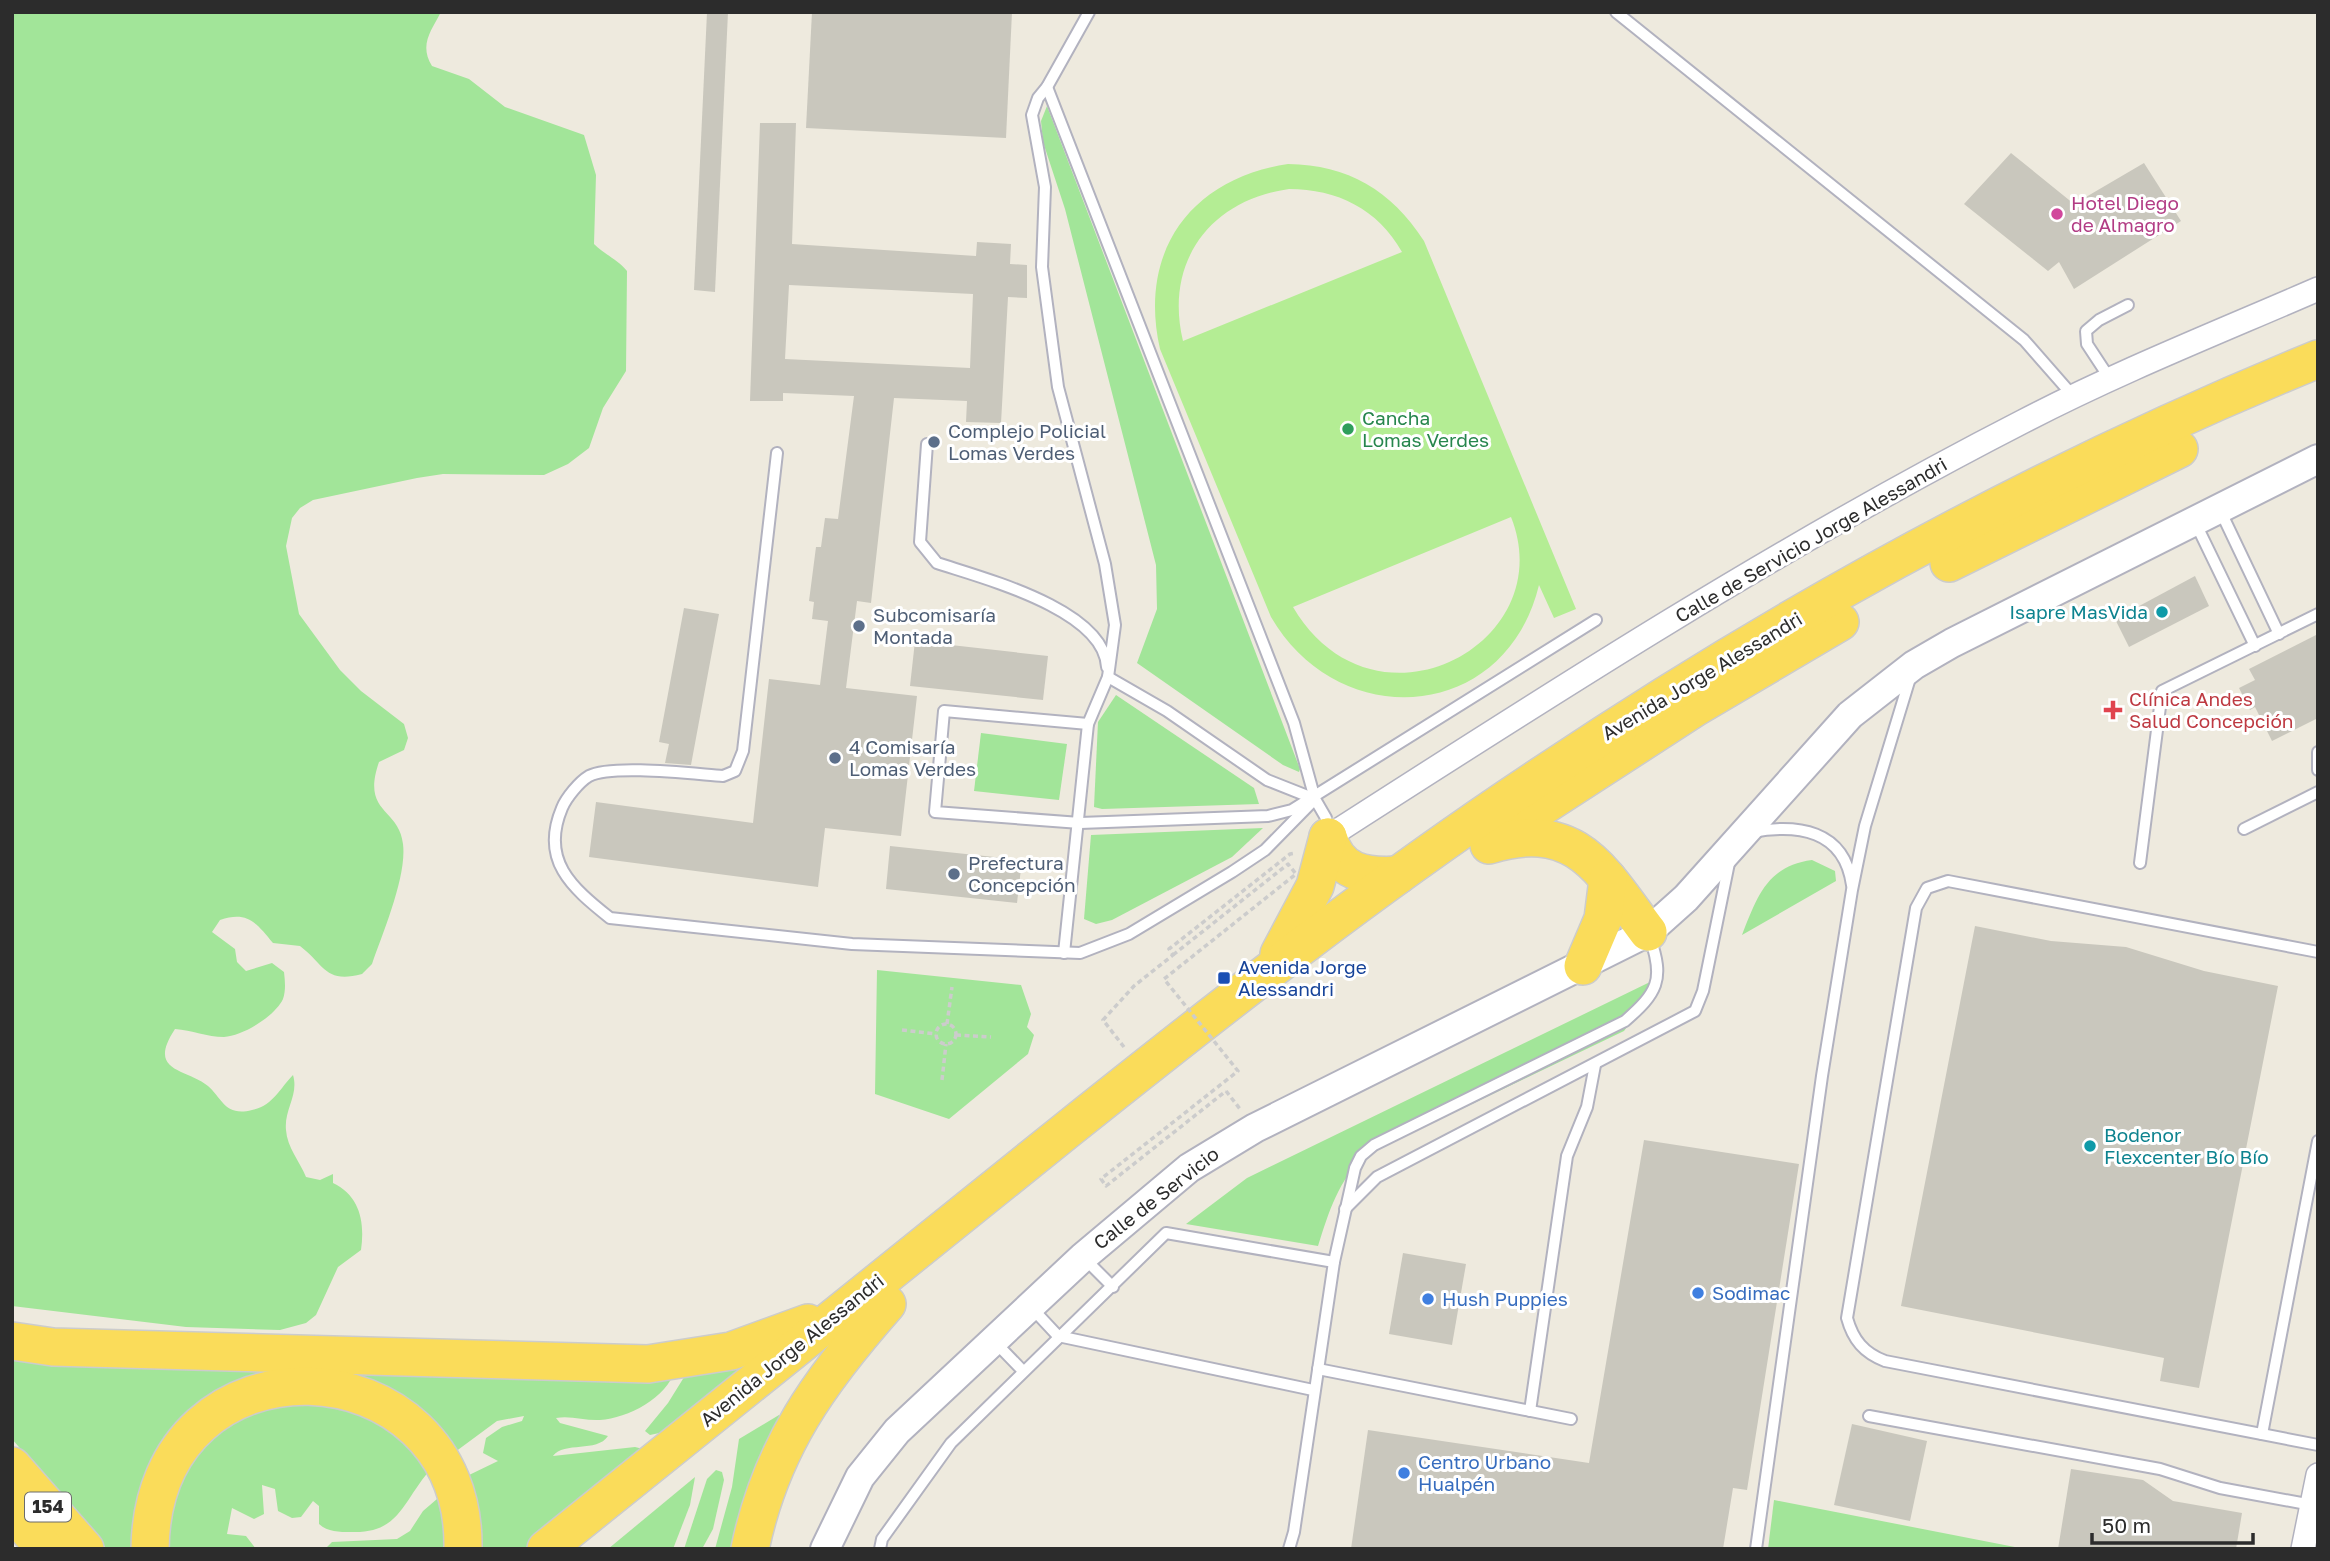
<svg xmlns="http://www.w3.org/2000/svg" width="2330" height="1561" viewBox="0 0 2330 1561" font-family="'Golos Text',sans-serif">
	<rect width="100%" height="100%" fill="#eeeade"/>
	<g fill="#a2e599">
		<path d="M12,12H441C431,31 419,45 432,66L469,79L505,107L584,135L596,175L594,244C605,255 617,259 627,271L626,371L603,408L589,448L568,464L544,475L443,474L417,478L313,500L300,508L292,518L286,546L299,614L340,670L361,691L404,724L408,738L404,750L379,762C361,814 399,807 403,844C407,876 383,932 372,964L362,974C325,984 325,965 300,946L273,943C256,922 247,911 220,920L212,932L235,949L237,962L246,971L272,963L284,972C285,981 286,990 283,999C275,1016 243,1036 224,1037C207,1037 192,1030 175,1029C146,1073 187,1068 208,1086C222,1098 225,1117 252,1110C273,1106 280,1088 293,1075C299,1095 284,1109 286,1130C287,1147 300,1162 306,1177L320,1180L333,1174V1183C360,1196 365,1222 361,1250L338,1267L316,1315L306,1323L280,1330L186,1327L12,1306Z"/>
		<polygon points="1047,106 1300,769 1299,772 1283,765 1137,663 1157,609 1156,565 1065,209 1043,142 1041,121"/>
		<polygon points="1116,695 1254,788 1259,804 1102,809 1094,807 1098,722"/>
		<polygon points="981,733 1067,744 1059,800 974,791"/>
		<polygon points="1263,828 1232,857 1112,920 1096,924 1084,919 1091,835"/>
		<path d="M1812,860L1835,871L1836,881L1742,935C1757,897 1767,866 1812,860Z"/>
		<polygon points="877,970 1021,985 1031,1014 1027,1027 1034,1035 1028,1054 949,1119 875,1094"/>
		<path d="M1650,982L1642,1006L1624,1031L1366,1155C1338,1180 1329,1212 1318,1246L1186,1224L1247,1178Z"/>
		<path d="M12,1349L675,1370C667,1398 628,1418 600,1420C586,1421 570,1415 556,1418L560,1423L608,1436C597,1453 564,1441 553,1456L635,1447L643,1449L529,1549H474L467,1476L498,1461L483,1453L486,1438L502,1427L522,1421L524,1416L497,1421L451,1455L430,1428L243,1386L137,1549H107L12,1439Z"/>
		<polygon points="765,1349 664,1432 650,1435 645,1431 668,1403 686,1374"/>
		<path d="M257,1399L366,1406L433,1467C403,1498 402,1534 351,1532C339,1532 328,1532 319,1524V1506L313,1501L301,1517L292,1518L278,1511L275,1489L262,1485L264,1514L254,1519L232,1508L227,1534L246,1536L256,1549H160L174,1471Z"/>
		<polygon points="779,1415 781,1418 736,1549 715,1549 732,1487 739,1439"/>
		<polygon points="716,1470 722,1472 724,1480 713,1529 702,1549 684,1549 707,1479"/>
		<polygon points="695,1477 690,1505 673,1549 608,1549"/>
		<polygon points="444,1493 454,1549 325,1549 332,1542 397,1539 410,1531 423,1511"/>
		<polygon points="1774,1500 2025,1549 1768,1549"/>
	</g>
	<path fill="#b4ed94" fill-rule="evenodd" d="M1288,164C1348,165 1391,190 1424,241L1576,609L1554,618L1539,585C1506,722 1340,735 1271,617L1160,349C1138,252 1190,179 1288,164ZM1289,189C1337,189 1378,209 1402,252L1183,341C1164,262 1210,200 1289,189ZM1511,517C1562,644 1374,744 1293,607Z"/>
	<g fill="#c9c7bd" fill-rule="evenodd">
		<polygon points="707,12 728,12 715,292 694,290"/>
		<polygon points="812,12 1012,12 1006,138 806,128"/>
		<path d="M760,123H796L792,244L976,256L977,242L1011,244L1010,264L1027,265V298L1008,297L1001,423L966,422L967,401L894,398L871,603L857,601L846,688L917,696L901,836L825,828L818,887L589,857L596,802L753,823L769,679L820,685L828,621L812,619L814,602L809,601L816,547H821L825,518L838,519L854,396L783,393V401H750ZM789,285L973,294L970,368L785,359Z"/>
		<polygon points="2011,153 2074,204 2144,163 2181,221 2074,289 2059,262 2048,271 1964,204"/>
		<polygon points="2195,576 2209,606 2129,647 2115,619"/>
		<polygon points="684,608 719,614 691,765 665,763 669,744 659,742"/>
		<polygon points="2318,634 2318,718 2272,741 2255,707 2250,710 2239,688 2255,680 2249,669"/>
		<polygon points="915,641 1048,656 1043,700 910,686"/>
		<polygon points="890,846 1022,860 1017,903 886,889"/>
		<polygon points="1975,926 2051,941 2126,947 2204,971 2278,986 2199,1388 2160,1381 2164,1358 1901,1306"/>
		<polygon points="1644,1140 1799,1164 1747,1490 1733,1488 1723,1549 1351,1549 1368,1430 1589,1463"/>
		<polygon points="1403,1253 1466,1264 1452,1345 1389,1334"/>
		<polygon points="1852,1424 1927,1441 1910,1521 1834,1505"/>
		<polygon points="2071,1469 2143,1480 2173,1501 2242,1513 2236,1549 2058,1549"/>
	</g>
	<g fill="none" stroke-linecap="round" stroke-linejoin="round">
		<g stroke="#b2b2bf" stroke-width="14">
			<g id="service">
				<polyline points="1616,12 2024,340 2074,397"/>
				<polyline points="1047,87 1294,723 1315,799 1326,818 1328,834"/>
				<polyline points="2110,379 2087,344 2086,331 2099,320 2128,305"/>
				<path d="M927,444L920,542L937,563C982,578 1104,609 1107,667"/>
				<path d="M777,453L743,751L735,771L723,776C694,774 612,764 589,776C579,782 566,798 562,808C540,860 571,887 610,918L852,944L1080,953L1129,934L1232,872L1265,850L1315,799"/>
				<polyline points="2220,510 2279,634"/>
				<polyline points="2195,522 2255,646"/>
				<polyline points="1108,677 1167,711 1267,780 1315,799"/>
				<polyline points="1088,724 944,711 935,812 1080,823 1268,816 1292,810 1596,620"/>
				<polyline points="2318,752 2318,770"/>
				<polyline points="2244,829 2318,792"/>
				<path d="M1752,832C1797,824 1844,829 1852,885"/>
				<polyline points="2140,863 2162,691 2318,614"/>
				<path d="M2318,952L1948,881L1927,888L1916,908L1847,1318C1853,1340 1864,1353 1885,1361L2318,1445"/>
				<polyline points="1064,953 1088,724 1108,677 1115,625 1105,564 1058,387 1042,267 1045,187 1032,115 1038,98 1047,87 1089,12"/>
				<polyline points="1345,1209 1377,1177 1695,1011 1703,991 1730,858"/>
				<polyline points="1083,1257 1113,1287"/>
				<polyline points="1030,1306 1058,1336 1313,1390"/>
				<polyline points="993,1340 1023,1371"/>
				<polyline points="1318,1369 1571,1419"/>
				<polyline points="1530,1411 1567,1156 1587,1107 1595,1065"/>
				<polyline points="1869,1416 2160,1469 2220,1488 2312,1505"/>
				<polyline points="2262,1434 2318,1141"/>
				<polyline points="880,1549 882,1539 951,1443 1166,1233 1334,1262"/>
				<path d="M1289,1549L1294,1532L1334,1262L1355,1168L1361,1156L1374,1145L1625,1021C1657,993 1665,980 1650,938"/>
				<polyline points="1756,1549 1822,1076 1852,890 1865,826 1910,678"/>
			</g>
		</g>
		<g stroke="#b2b2bf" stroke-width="26">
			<g id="minor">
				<path d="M1328,837C1555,691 1782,545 2022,422C2118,372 2219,332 2318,289"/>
				<polyline points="2303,1549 2318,1475"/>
			</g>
		</g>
		<g stroke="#b2b2bf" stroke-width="32">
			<polyline id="tertiary" points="825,1549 860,1477 897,1431 1083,1257 1189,1168 1255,1128 1648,932 1686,898 1850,715 1914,665 1952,643 2318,459"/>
		</g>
		<g stroke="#ccc" stroke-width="40">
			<g id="trunk">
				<polyline points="1949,563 2179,449"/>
				<polyline points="1497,836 1696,707 1840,622"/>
				<path d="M1328,837C1338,873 1365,877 1398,875"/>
				<path d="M1489,845C1577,818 1602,871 1648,932"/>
				<polyline points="1279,954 1315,886 1328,837"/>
				<polyline points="1583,966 1603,919 1608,879"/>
				<polyline points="12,1341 53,1347 648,1364 731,1351 808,1323"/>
				<polyline points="12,1466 85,1549"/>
				<polyline points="12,1511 45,1549"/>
				<path d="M150,1549C153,1324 467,1340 463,1549"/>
				<path d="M546,1549C719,1409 892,1269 1067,1130C1221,1007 1376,885 1541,776C1784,613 2046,470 2318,359"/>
				<path d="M750,1549C771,1447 820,1380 887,1304"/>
			</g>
		</g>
		<g stroke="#ccc" stroke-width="3.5" stroke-dasharray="5 3.5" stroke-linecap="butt">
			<circle cx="946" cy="1034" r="10"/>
			<polyline points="947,1024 952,987"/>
			<polyline points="902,1030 936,1034"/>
			<polyline points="956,1035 991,1037"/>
			<polyline points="1124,1047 1103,1020 1134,986 1173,955 1169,949 1290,854 1296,853"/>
			<polyline points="942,1080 946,1044"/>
			<polyline points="1226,1091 1240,1109"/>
		</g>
		<use href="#service" stroke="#fff" stroke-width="10"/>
		<use href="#minor" stroke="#fff" stroke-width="23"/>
		<use href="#tertiary" stroke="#fff" stroke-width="28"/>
		<use href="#trunk" stroke="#fadc5a" stroke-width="37"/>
		<polyline stroke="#ccc" stroke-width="3.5" stroke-dasharray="5 3.5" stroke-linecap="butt" points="1173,955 1288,864 1296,874 1164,979 1238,1071 1101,1179 1106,1186 1226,1091"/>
	</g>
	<circle fill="#d1479c" stroke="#fff" stroke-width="2.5" cx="2057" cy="214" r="7"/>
	<circle fill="#2e9e5b" stroke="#fff" stroke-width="2.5" cx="1348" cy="429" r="7"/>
	<g fill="#5c6f8a" stroke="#fff" stroke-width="2.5">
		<circle cx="934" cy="442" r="7"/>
		<circle cx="859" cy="626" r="7"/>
		<circle cx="835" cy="758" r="7"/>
		<circle cx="954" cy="874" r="7"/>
	</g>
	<g fill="#0f9aa8" stroke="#fff" stroke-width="2.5">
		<circle cx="2162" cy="612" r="7"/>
		<circle cx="2090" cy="1146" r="7"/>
	</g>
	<path fill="#e0444e" stroke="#fff" stroke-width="2.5" d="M2109.5 699.5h7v7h7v7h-7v7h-7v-7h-7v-7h7z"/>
	<rect fill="#1a4fb4" stroke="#fff" stroke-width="2.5" x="1217" y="971" width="14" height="14" rx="3.5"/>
	<g fill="#3f7fe0" stroke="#fff" stroke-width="2.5">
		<circle cx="1698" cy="1293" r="7"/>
		<circle cx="1428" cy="1299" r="7"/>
		<circle cx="1404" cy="1473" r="7"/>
	</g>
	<g text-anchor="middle" stroke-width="6" stroke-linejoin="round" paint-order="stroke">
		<rect fill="#fff" stroke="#6b6b6b" stroke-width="2" x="25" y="1492.5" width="46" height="29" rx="5"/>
		<g font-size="18" font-weight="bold" fill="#2c2c2c">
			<text x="48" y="1513">154</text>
		</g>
		<g font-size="19" fill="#b23c85" stroke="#fff" text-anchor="start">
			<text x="2071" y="210">Hotel Diego<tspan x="2071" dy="22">de Almagro</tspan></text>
		</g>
		<g font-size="19" fill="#27864d" stroke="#fff" text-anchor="start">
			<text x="1362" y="425">Cancha<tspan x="1362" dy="22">Lomas Verdes</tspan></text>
		</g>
		<g font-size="19" fill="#4e5e75" stroke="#fff" text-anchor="start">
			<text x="948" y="438">Complejo Policial<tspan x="948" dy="22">Lomas Verdes</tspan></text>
			<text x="873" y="622">Subcomisaría<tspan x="873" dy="22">Montada</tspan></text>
			<text x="849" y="754">4 Comisaría<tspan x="849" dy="22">Lomas Verdes</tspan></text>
			<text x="968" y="870">Prefectura<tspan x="968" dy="22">Concepción</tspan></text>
		</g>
		<g font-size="19" fill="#2c2c2c" stroke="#fff">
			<text transform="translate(1811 540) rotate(-30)" y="7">Calle de Servicio Jorge Alessandri</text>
			<text transform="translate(1702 676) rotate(-31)" y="7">Avenida Jorge Alessandri</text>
			<text transform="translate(1156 1198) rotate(-38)" y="7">Calle de Servicio</text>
			<text transform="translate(792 1350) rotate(-39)" y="7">Avenida Jorge Alessandri</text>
		</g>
		<g font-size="19" fill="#0d838f" stroke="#fff" text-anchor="end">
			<text x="2148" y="619">Isapre MasVida</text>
			<text x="2104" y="1142" text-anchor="start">Bodenor<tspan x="2104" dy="22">Flexcenter Bío Bío</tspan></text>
		</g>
		<g font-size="19" fill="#be3a42" stroke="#fff" text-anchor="start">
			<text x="2129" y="706">Clínica Andes<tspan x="2129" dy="22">Salud Concepción</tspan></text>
		</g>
		<g font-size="19" fill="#164399" stroke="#fff" text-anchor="start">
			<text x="1238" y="974">Avenida Jorge<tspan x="1238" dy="22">Alessandri</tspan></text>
		</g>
		<g font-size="19" fill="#366cbe" stroke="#fff" text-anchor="start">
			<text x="1712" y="1300">Sodimac</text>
			<text x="1442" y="1306">Hush Puppies</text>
			<text x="1418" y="1469">Centro Urbano<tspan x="1418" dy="22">Hualpén</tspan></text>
		</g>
	</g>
	<rect width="2330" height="1561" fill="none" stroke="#2c2c2c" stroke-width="28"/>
	<path d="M2092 1533v10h161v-10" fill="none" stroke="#2c2c2c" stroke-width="3.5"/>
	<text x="2102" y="1533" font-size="21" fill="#2c2c2c" stroke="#ffffff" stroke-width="5" paint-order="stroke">50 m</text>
</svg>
